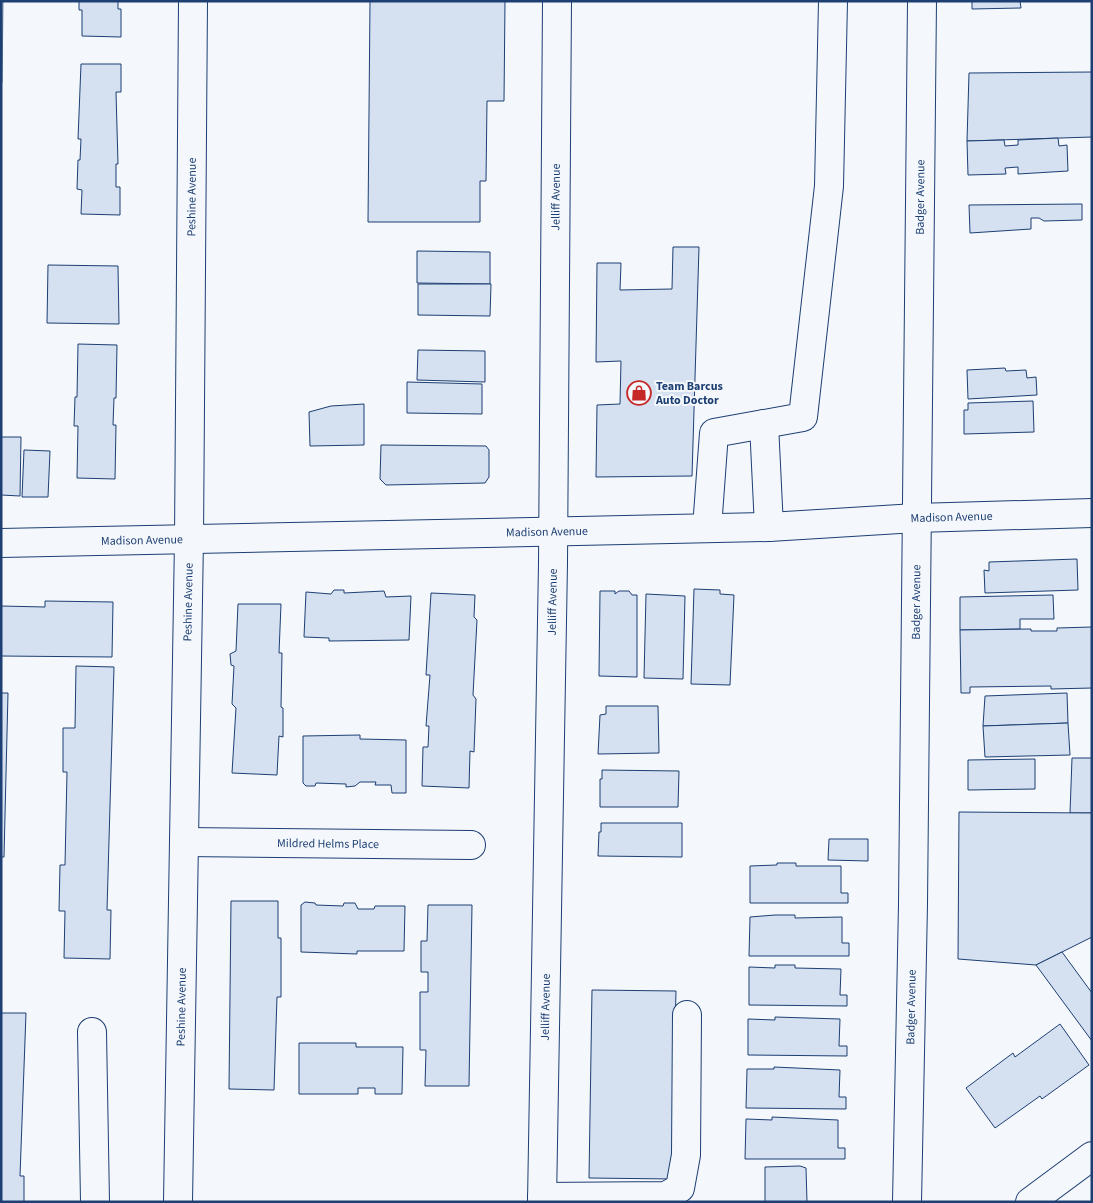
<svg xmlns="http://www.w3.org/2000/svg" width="1093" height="1203" viewBox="0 0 1093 1203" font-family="'Source Sans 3',sans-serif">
	<rect width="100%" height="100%" fill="#f4f7fb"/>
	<polygon fill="#d7e8df" stroke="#687fa3" points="1,1 3,1 2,83 1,83"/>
	<g fill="#d5e0f0" stroke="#1d3f73">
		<polygon points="79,1 118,1 118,9 121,9 121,37 82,36 82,10 79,10"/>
		<polygon points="370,1 505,1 504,101 487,101 486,181 480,181 480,222 368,222"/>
		<polygon points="972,1 1020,1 1021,8 972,9"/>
		<polygon points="81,64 121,64 121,92 116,92 118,164 116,164 116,187 120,187 120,215 81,214 82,190 77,189 78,160 80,160 81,139 78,139"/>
		<polygon points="1092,72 1092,137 967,141 969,73"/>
		<polygon points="1058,138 1059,146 1067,145 1068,171 1018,174 1018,167 1005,168 1006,174 968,175 967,141 1004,140 1005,146 1018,145 1018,140"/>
		<polygon points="1082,204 1082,220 1044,221 1039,218 1031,218 1031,229 970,233 969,205"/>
		<polygon points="673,247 699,247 692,476 596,477 597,405 620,404 621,361 596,362 597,263 621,263 620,290 672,289"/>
		<polygon points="417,251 490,252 490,284 417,283"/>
		<polygon points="48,265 118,266 119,324 47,323"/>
		<polygon points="418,284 491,284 490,316 418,315"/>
		<polygon points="78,344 117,345 116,398 114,398 113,425 116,425 115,479 77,478 78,426 74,426 75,397 77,397"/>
		<polygon points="418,350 485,351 485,382 417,380"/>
		<polygon points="1005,368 1006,371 1026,370 1027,378 1036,377 1037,395 968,399 967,370"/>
		<polygon points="407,382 482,384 482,414 407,413"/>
		<polygon points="1033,401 1034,432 964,434 964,410 968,410 968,403"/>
		<polygon points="364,404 364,445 310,446 309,412 331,406"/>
		<polygon points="1,437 21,437 20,496 1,495"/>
		<polygon points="381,445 486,446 489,450 489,477 485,483 386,485 380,479"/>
		<polygon points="24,450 50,451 48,497 22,497"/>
		<polygon points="1077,559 1078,590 985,593 984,570 989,571 989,562"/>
		<polygon points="694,589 720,590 720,594 734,595 730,685 691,684"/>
		<polygon points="334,590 344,590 344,593 384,591 386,597 411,596 409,640 329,641 329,638 304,637 306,592 331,594"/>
		<polygon points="600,591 615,591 615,594 619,591 629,591 632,595 637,595 637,677 599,676"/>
		<polygon points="431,593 475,595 474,617 477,620 473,695 476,699 474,752 470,751 469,788 422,786 423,747 428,747 429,726 426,726 430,675 426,675"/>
		<polygon points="646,594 685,596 683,679 644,678"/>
		<polygon points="1053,595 1054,619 1020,619 1020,629 960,630 960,597"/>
		<polygon points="45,601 113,602 112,657 1,656 1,606 45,607"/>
		<polygon points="238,604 281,604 279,653 282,653 281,707 283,708 283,737 279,736 277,775 232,773 236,708 232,704 234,666 231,665 230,654 236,651"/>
		<polygon points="1092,627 1092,688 1051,689 1051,686 970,687 970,693 961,693 960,630 1031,629 1031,631 1057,631 1057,628"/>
		<polygon points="76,666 114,667 107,910 111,910 110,959 64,958 65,911 59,911 60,865 65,865 67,772 63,772 63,728 75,728"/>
		<polygon points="1,693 8,693 4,857 1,857"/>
		<polygon points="1067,693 1068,723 983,726 985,696"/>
		<polygon points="606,706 658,706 659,753 598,754 600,715 606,714"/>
		<polygon points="1068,723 1070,755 985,757 983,726"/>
		<polygon points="360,735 360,739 406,740 406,793 392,793 391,785 375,785 376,782 360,782 355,786 346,787 346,784 316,783 315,786 306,786 303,783 303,736"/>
		<polygon points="1072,758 1092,758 1092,813 1070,813"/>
		<polygon points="1035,759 1035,789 968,790 968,760"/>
		<polygon points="602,770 679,771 678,807 600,807 600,779 602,779"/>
		<polygon points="959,812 1092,813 1092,937 1036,965 958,959"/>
		<polygon points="601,823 682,823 682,857 598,856 599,832 601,832"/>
		<polygon points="829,839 868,839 868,861 828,860"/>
		<polygon points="777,863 796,863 796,866 841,866 841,893 848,893 848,903 750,903 750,866 777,865"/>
		<polygon points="231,901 278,901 278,938 281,938 281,997 277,997 274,1090 229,1089"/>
		<polygon points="305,902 315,903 316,905 343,906 344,903 355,903 358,909 374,909 375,906 405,906 404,951 357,951 357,954 301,952 301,905"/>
		<polygon points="428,905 472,905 469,1086 425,1086 426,1050 420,1050 420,992 428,992 428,972 421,972 421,941 427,941"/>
		<polygon points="775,915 795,915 795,918 842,917 842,943 849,943 849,956 749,956 750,917"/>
		<polygon points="1062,952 1092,993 1092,1041 1036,965"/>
		<polygon points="775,965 795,965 795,968 841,969 840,995 847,995 847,1006 749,1005 749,967 775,968"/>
		<polygon points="592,990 676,991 675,1029 673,1029 673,1179 589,1178"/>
		<polygon points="1,1013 26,1013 20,1176 24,1176 24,1202 1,1202"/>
		<polygon points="775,1017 840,1019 839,1046 847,1046 847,1056 748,1055 748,1019 775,1020"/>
		<polygon points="1060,1024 1089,1065 1042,1099 1040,1096 995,1128 966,1088 1013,1053 1015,1057"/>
		<polygon points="299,1043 356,1043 356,1047 403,1047 402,1094 375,1094 375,1088 358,1088 358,1094 299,1094"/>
		<polygon points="774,1067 840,1070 839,1097 846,1097 846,1109 746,1108 747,1069 774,1069"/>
		<polygon points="772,1117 838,1120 838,1148 845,1148 845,1159 745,1159 746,1119 772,1120"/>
		<polygon points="800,1166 806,1168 807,1202 765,1202 765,1167"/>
	</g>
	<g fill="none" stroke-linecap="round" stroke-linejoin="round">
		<g stroke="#1d3f73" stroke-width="30">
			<g id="minor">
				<polyline points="764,424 769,527"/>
				<polyline points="707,528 714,433 803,417 829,186 833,1"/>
				<path id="s1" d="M1,543L769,527L916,518L1092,513"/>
				<path id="s2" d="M184,842L471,845"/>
				<polyline points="92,1032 95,1202"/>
				<polyline points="542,1197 666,1196 680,1188 686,1155 687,1015"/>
				<path id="s3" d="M178,1202L189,539L193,1"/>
				<path id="s4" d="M542,1202L553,563L557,1"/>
				<path id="s5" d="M907,1202L913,904L922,1"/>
			</g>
		</g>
		<g stroke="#1d3f73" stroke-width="30">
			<polyline id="major" points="1030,1202 1092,1156"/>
		</g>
		<use href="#minor" stroke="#f4f7fb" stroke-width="28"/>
		<use href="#major" stroke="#f4f7fb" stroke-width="28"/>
	</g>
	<defs>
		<g id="shop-ring" transform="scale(1.25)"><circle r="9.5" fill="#f4f7fb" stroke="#c62828" stroke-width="1.5"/><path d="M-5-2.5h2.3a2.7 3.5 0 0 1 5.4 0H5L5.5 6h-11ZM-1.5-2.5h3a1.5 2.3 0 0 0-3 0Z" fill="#c62828"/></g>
	</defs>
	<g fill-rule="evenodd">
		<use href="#shop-ring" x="639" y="393"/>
	</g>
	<g text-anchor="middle" stroke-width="4" stroke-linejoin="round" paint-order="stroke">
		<g font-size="12" fill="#1d3f73" stroke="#f4f7fb">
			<text dy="4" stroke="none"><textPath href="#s3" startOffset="1005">Peshine Avenue</textPath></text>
			<text dy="4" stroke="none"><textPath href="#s4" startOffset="1005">Jelliff Avenue</textPath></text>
			<text dy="4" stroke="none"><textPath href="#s5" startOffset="1005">Badger Avenue</textPath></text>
			<text dy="4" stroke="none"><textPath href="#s1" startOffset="951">Madison Avenue</textPath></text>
			<text dy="4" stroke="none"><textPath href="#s1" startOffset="546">Madison Avenue</textPath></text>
			<text dy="4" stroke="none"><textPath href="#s1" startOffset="141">Madison Avenue</textPath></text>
			<text dy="4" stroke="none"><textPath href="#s3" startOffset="600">Peshine Avenue</textPath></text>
			<text dy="4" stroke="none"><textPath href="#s4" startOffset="600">Jelliff Avenue</textPath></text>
			<text dy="4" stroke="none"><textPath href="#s5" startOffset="600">Badger Avenue</textPath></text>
			<text dy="4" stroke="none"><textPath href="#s2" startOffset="144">Mildred Helms Place</textPath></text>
			<text dy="4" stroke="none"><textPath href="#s3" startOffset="195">Peshine Avenue</textPath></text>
			<text dy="4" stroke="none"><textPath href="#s4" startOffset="195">Jelliff Avenue</textPath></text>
			<text dy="4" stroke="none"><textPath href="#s5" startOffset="195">Badger Avenue</textPath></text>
		</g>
		<g font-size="12" font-weight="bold" fill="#1d3f73" stroke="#f4f7fb" text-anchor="start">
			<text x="656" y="390">Team Barcus<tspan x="656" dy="14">Auto Doctor</tspan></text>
		</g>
	</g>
	<rect width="1093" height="1203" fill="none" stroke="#1d3f73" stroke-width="5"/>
</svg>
